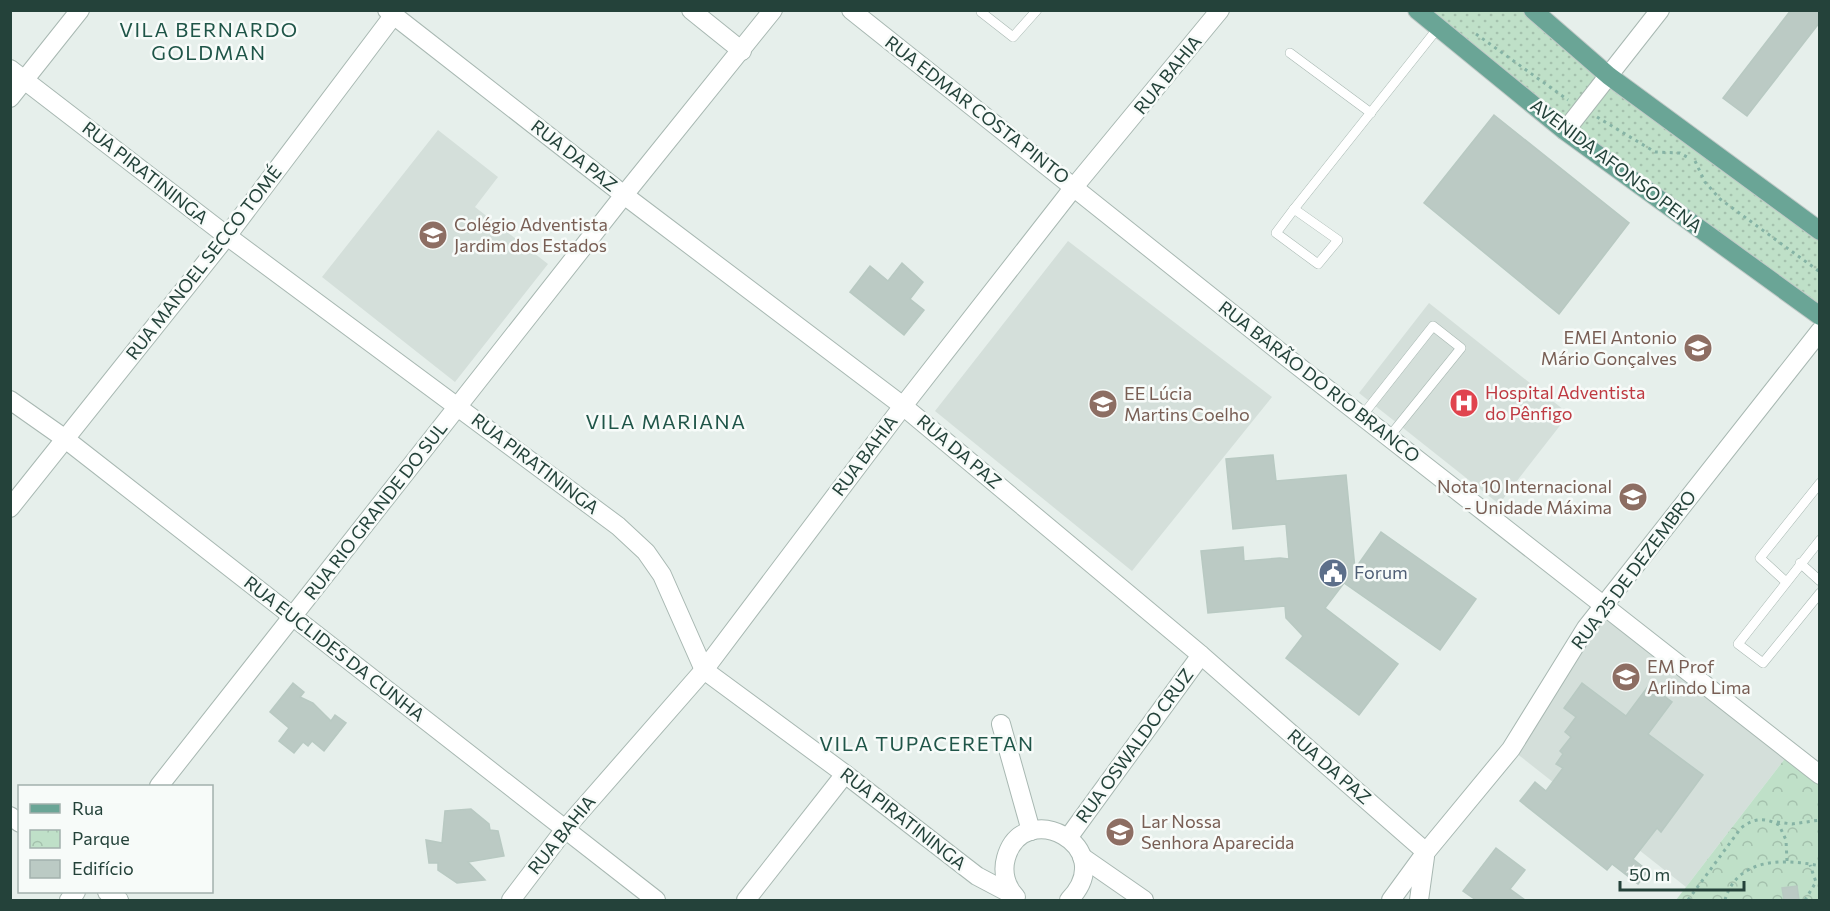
<svg xmlns="http://www.w3.org/2000/svg" width="1830" height="911" viewBox="0 0 1830 911" font-family="Commissioner,sans-serif">
	<defs>
		<pattern id="grass-dots" width="8" height="8" patternUnits="userSpaceOnUse" patternTransform="scale(1.5)"><rect width="8" height="8" fill="#bfe0c8"/><path d="M2 2h.1M6 6h.1" fill="none" stroke="#a4c1ad" stroke-width="1.8" stroke-linecap="round"/></pattern>
		<pattern id="park-crowns" width="20" height="18" patternUnits="userSpaceOnUse" patternTransform="scale(1.5)"><rect width="20" height="18" fill="#bfe0c8"/><path d="M2 6a3 3 0 1 1 6 0M12 15a3 3 0 1 1 6 0" fill="none" stroke="#a4c1ad"/></pattern>
	</defs>
	<rect width="100%" height="100%" fill="#e6efeb"/>
	<g fill="#d4dfda">
		<polygon points="438,130 498,177 475,207 548,264 455,382 322,277"/>
		<polygon points="1068,241 1272,397 1132,571 935,411"/>
		<polygon points="1429,303 1569,414 1499,504 1359,393"/>
		<polygon points="1604,606 1790,752 1686,887 1511,749"/>
	</g>
	<polygon fill="url(#grass-dots)" points="1417,11 1533,11 1819,231 1819,316"/>
	<polygon fill="url(#park-crowns)" points="1790,752 1819,775 1819,900 1676,900"/>
	<g fill="#bbcac4" stroke="#b8c9c2" stroke-width="1.5">
		<polygon points="1791,10 1820,10 1820,22 1747,116 1723,98"/>
		<polygon points="1494,115 1629,223 1559,314 1424,203"/>
		<polygon points="902,263 923,282 910,299 924,310 904,335 850,292 870,266 888,281"/>
		<polygon points="1273,455 1276,481 1346,475 1355,569 1381,532 1476,599 1440,650 1344,583 1325,608 1398,664 1359,715 1286,658 1303,636 1286,618 1285,606 1208,613 1201,551 1243,547 1244,561 1280,558 1289,559 1286,524 1233,529 1226,459"/>
		<polygon points="293,683 304,692 300,697 313,703 331,721 335,715 346,723 324,751 312,741 308,746 303,742 294,753 279,741 289,728 270,712"/>
		<polygon points="1582,683 1626,716 1649,685 1672,702 1648,734 1703,775 1661,832 1657,828 1633,859 1648,871 1638,884 1612,864 1607,870 1520,801 1535,782 1546,791 1563,768 1556,764 1563,754 1560,751 1571,737 1565,732 1576,717 1564,708"/>
		<polygon points="471,809 489,824 490,830 498,831 504,856 468,862 485,880 457,883 438,870 438,863 429,863 426,840 442,843 445,811"/>
		<polygon points="1496,848 1525,870 1510,889 1525,900 1476,900 1463,891"/>
		<polygon points="1797,886 1799,900 1784,900 1782,888"/>
	</g>
	<g fill="none" stroke-linecap="round" stroke-linejoin="round">
		<g stroke="#a8b8b2" stroke-width="10">
			<g id="service">
				<polyline points="981,12 1013,37 1037,10"/>
				<polyline points="1290,53 1371,113"/>
				<polyline points="1294,209 1438,28"/>
				<polygon points="1294,209 1338,240 1318,264 1276,233"/>
				<polyline points="1362,416 1433,326 1461,348 1389,437"/>
				<polyline points="1820,540 1738,644 1763,663 1820,593"/>
				<polyline points="1800,563 1820,581"/>
				<polyline points="1785,581 1760,558 1820,483"/>
			</g>
		</g>
		<g stroke="#a8b8b2" stroke-width="20">
			<g id="minor">
				<polyline points="387,10 624,195 903,406 1201,655 1426,852"/>
				<polyline points="691,10 742,51"/>
				<polyline points="851,10 1289,359 1820,775"/>
				<polyline points="10,69 227,236 618,526 646,552 662,575 704,670 845,774 977,876 1013,895"/>
				<polyline points="10,98 80,10"/>
				<polyline points="1565,131 1660,10"/>
				<polyline points="10,400 64,438 656,900"/>
				<polyline points="10,508 227,236 393,16"/>
				<polyline points="1001,724 1031,831"/>
				<polyline points="159,786 624,195 773,10"/>
				<polyline points="10,816 20,823"/>
				<polyline points="1068,838 1201,655"/>
				<polyline points="1082,857 1144,900"/>
				<polyline points="107,892 119,900"/>
				<path d="M1016,897C1006,887 1002,872 1006,858C1023,796 1121,846 1069,900"/>
				<polyline points="69,900 76,892"/>
				<polyline points="746,900 845,774"/>
				<polyline points="1391,900 1426,852 1511,749 1586,628 1820,331"/>
				<polyline points="1419,900 1425,857"/>
			</g>
		</g>
		<g stroke="#a8b8b2" stroke-width="20">
			<polyline id="tertiary" points="511,900 565,829 704,670 903,406 1074,187 1220,10"/>
		</g>
		<g stroke="#c2cac8" stroke-width="20">
			<g id="primary">
				<polyline points="1417,10 1565,131 1820,316"/>
				<polyline points="1533,10 1609,76 1820,231"/>
			</g>
		</g>
		<g stroke="#86b3a5" stroke-width="3" stroke-dasharray="3 4.5" stroke-linecap="butt">
			<polyline points="1476,34 1568,100"/>
			<polyline points="1597,117 1655,152 1680,153 1687,157"/>
			<polyline points="1695,161 1705,182 1720,199 1820,272"/>
			<polyline points="1777,822 1792,824 1820,820"/>
			<path d="M1688,900L1741,828C1754,818 1764,817 1779,825L1786,840L1787,861"/>
			<path d="M1725,900C1737,858 1783,858 1820,866"/>
			<polyline points="1805,900 1816,882 1810,865"/>
		</g>
		<use href="#service" stroke="#fff" stroke-width="9"/>
		<use href="#minor" stroke="#fff" stroke-width="18"/>
		<use href="#tertiary" stroke="#fff" stroke-width="18"/>
		<use href="#primary" stroke="#6aa596" stroke-width="18"/>
	</g>
	<defs>
		<g id="school-disc" transform="scale(1.5)"><circle r="9.5" fill="#8d6e63" stroke="#f7fbf9"/><path d="M0-5L7-2L0 1L-7-2ZM-4 1L0 2.5L4 1V4Q0 6-4 4Z" fill="#fff"/></g>
		<g id="hospital-disc" transform="scale(1.5)"><circle r="9.5" fill="#e0444e" stroke="#f7fbf9"/><path d="M-5-5h3v3.5h4V-5h3V5h-3V1.5h-4V5h-3Z" fill="#fff"/></g>
		<g id="civic-disc" transform="scale(1.5)"><circle r="9.5" fill="#5c6f8a" stroke="#f7fbf9"/><path d="M-.6-6.5H3V-4.5H.6V-3L4-1V1h2V6H-6V1h2V-1L-.6-3ZM-1.2 2.5V6h2.4V2.5Z" fill="#fff"/></g>
	</defs>
	<g fill-rule="evenodd">
		<use href="#school-disc" x="433" y="235"/>
		<use href="#school-disc" x="1698" y="348"/>
		<use href="#hospital-disc" x="1464" y="403"/>
		<use href="#school-disc" x="1103" y="404"/>
		<use href="#school-disc" x="1633" y="497"/>
		<use href="#civic-disc" x="1333" y="573"/>
		<use href="#school-disc" x="1626" y="677"/>
		<use href="#school-disc" x="1120" y="832"/>
	</g>
	<g text-anchor="middle" stroke-width="5" stroke-linejoin="round" paint-order="stroke">
		<g font-size="18" fill="#24423a" stroke="#f7fbf9">
			<text transform="translate(1168 75) rotate(-51)" y="6">RUA BAHIA</text>
			<text transform="translate(977 110) rotate(38)" y="6">RUA EDMAR COSTA PINTO</text>
			<text transform="translate(574 156) rotate(38)" y="6">RUA DA PAZ</text>
			<text transform="translate(1616 166) rotate(37)" y="6">AVENIDA AFONSO PENA</text>
			<text transform="translate(145 173) rotate(38)" y="6">RUA PIRATININGA</text>
			<text transform="translate(204 263) rotate(-52)" y="6">RUA MANOEL SECCO TOMÉ</text>
			<text transform="translate(1319 382) rotate(38)" y="6">RUA BARÃO DO RIO BRANCO</text>
			<text transform="translate(959 452) rotate(40)" y="6">RUA DA PAZ</text>
			<text transform="translate(865 456) rotate(-53)" y="6">RUA BAHIA</text>
			<text transform="translate(535 464) rotate(37)" y="6">RUA PIRATININGA</text>
			<text transform="translate(376 511) rotate(-52)" y="6">RUA RIO GRANDE DO SUL</text>
			<text transform="translate(1634 570) rotate(-53)" y="6">RUA 25 DE DEZEMBRO</text>
			<text transform="translate(334 649) rotate(38)" y="6">RUA EUCLIDES DA CUNHA</text>
			<text transform="translate(1135 746) rotate(-54)" y="6">RUA OSWALDO CRUZ</text>
			<text transform="translate(1329 767) rotate(41)" y="6">RUA DA PAZ</text>
			<text transform="translate(903 819) rotate(38)" y="6">RUA PIRATININGA</text>
			<text transform="translate(562 835) rotate(-51)" y="6">RUA BAHIA</text>
		</g>
		<g font-size="18" fill="#785e54" stroke="#f7fbf9" text-anchor="start">
			<text x="454" y="231">Colégio Adventista<tspan x="454" dy="21">Jardim dos Estados</tspan></text>
			<text x="1677" y="344" text-anchor="end">EMEI Antonio<tspan x="1677" dy="21">Mário Gonçalves</tspan></text>
			<text x="1124" y="400">EE Lúcia<tspan x="1124" dy="21">Martins Coelho</tspan></text>
			<text x="1612" y="493" text-anchor="end">Nota 10 Internacional<tspan x="1612" dy="21">- Unidade Máxima</tspan></text>
			<text x="1647" y="673">EM Prof<tspan x="1647" dy="21">Arlindo Lima</tspan></text>
			<text x="1141" y="828">Lar Nossa<tspan x="1141" dy="21">Senhora Aparecida</tspan></text>
		</g>
		<g font-size="18" fill="#be3a42" stroke="#f7fbf9" text-anchor="start">
			<text x="1485" y="399">Hospital Adventista<tspan x="1485" dy="21">do Pênfigo</tspan></text>
		</g>
		<g font-size="18" fill="#4e5e75" stroke="#f7fbf9" text-anchor="start">
			<text x="1354" y="579">Forum</text>
		</g>
		<g font-size="20" letter-spacing="1.5" fill="#1f5548" stroke="#f7fbf9">
			<text x="209" y="37">VILA BERNARDO<tspan x="209" dy="23">GOLDMAN</tspan></text>
			<text x="666" y="429">VILA MARIANA</text>
			<text x="927" y="751">VILA TUPACERETAN</text>
		</g>
	</g>
	<rect width="1830" height="911" fill="none" stroke="#24423a" stroke-width="24"/>
	<rect x="18" y="785" width="195" height="108" fill="#f7fbf9" stroke="#a3b1ad" stroke-width="1.5"/>
	<rect x="30" y="804" width="30" height="9" fill="#6aa596" stroke="#a3b1ad" stroke-width="1.5"/>
	<text x="72" y="815" font-size="18" fill="#24423a">Rua</text>
	<rect x="30" y="830" width="30" height="18" fill="url(#park-crowns)" stroke="#a3b1ad" stroke-width="1.5"/>
	<text x="72" y="845" font-size="18" fill="#24423a">Parque</text>
	<rect x="30" y="860" width="30" height="18" fill="#bbcac4" stroke="#a3b1ad" stroke-width="1.5"/>
	<text x="72" y="875" font-size="18" fill="#24423a">Edifício</text>
	<path d="M1620 881v9h124v-9" fill="none" stroke="#24423a" stroke-width="3"/>
	<text x="1629" y="881" font-size="18" fill="#24423a" stroke="#f7fbf9" stroke-width="4.5" paint-order="stroke">50 m</text>
</svg>
